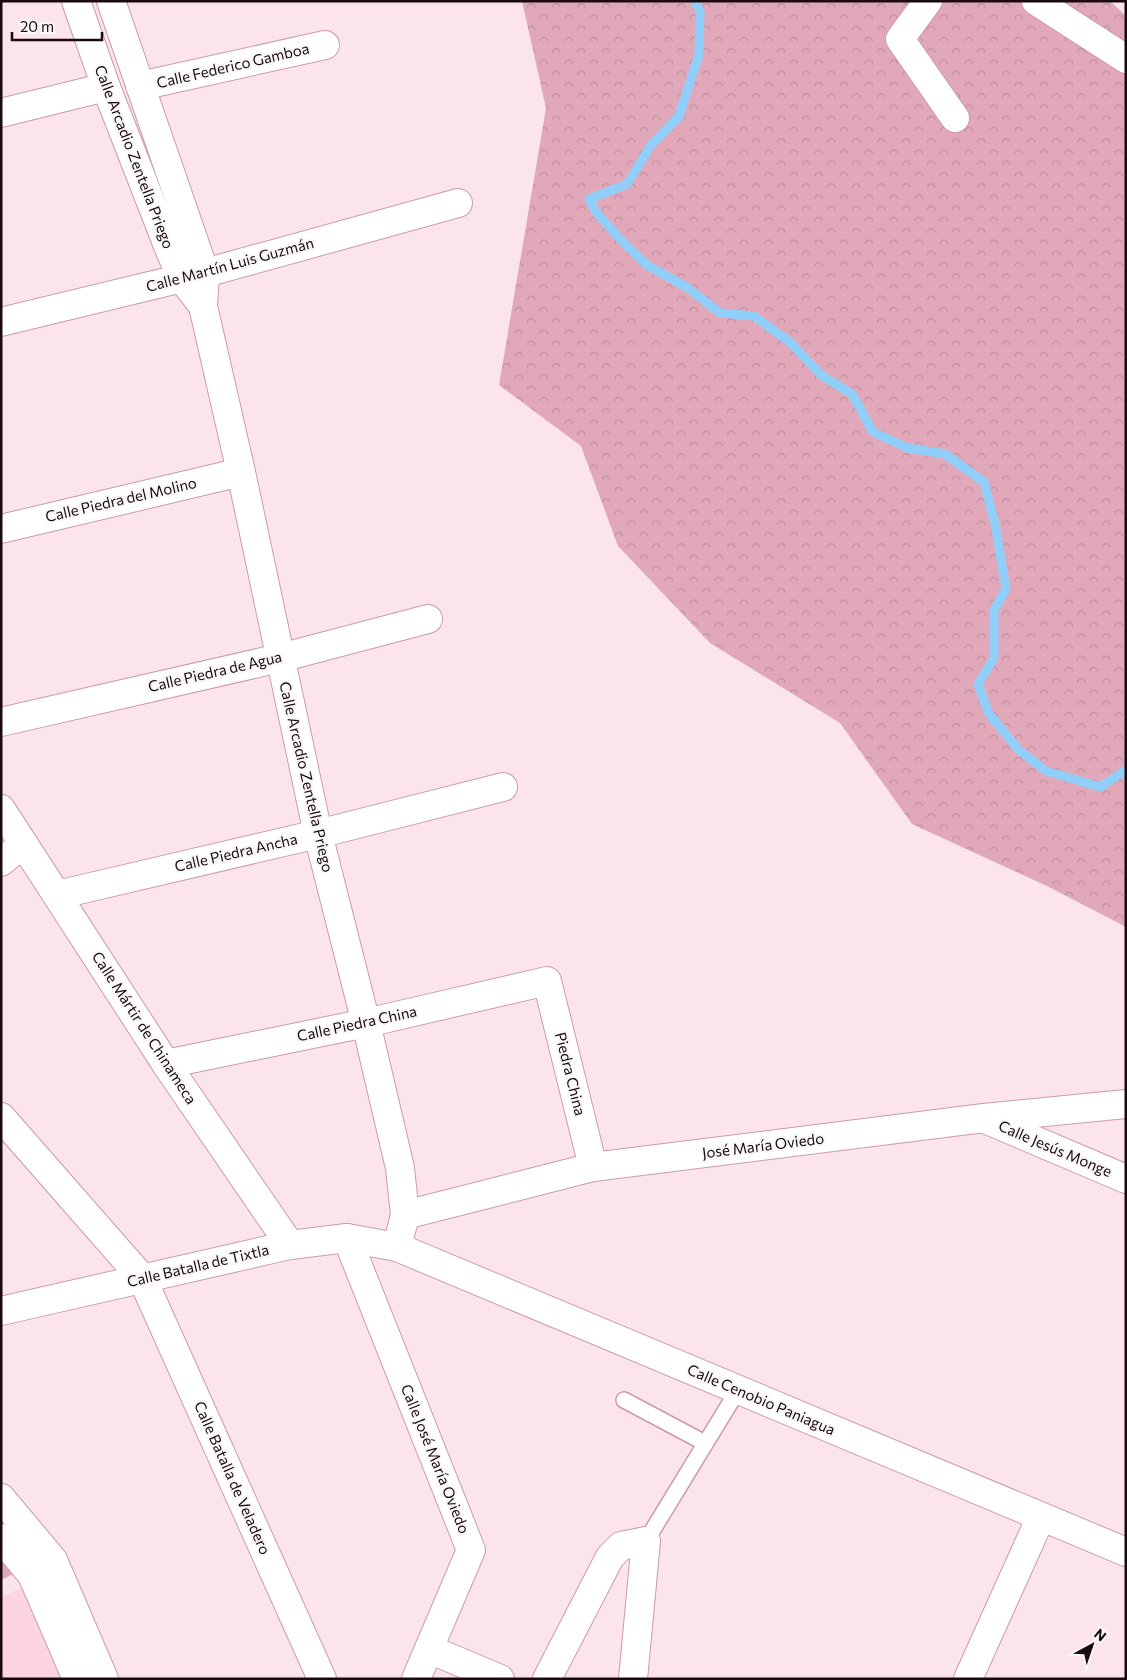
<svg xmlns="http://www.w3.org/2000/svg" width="1127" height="1680" viewBox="0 0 1127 1680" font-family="Commissioner,sans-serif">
	<defs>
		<pattern id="park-crowns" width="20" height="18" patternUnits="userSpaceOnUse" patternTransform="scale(1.25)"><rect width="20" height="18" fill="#e1a8ba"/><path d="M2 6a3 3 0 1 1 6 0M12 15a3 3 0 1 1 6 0" fill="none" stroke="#c08f9f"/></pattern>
	</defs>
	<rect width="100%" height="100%" fill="#fbe4eb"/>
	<polygon fill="#fcd5e0" points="28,1585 71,1679 1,1679 1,1597"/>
	<polygon fill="#e1a8ba" points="1,1546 21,1570 1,1580"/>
	<polygon fill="url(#park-crowns)" points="522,1 1110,1 1126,16 1126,927 1049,887 912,824 840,723 710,643 618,546 581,446 499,385 546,108"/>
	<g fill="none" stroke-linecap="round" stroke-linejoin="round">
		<polyline stroke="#90cff9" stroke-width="9" points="694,1 700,11 699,54 679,116 651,145 627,184 589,199 596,212 620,239 647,265 688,288 720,313 754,316 791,343 821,375 852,394 873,432 908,448 945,454 984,482 995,524 1006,589 994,610 994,658 978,684 989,714 1019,750 1046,771 1100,787 1126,770"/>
		<g stroke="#ce9aaa" stroke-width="18">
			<g id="lane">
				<polyline points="624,1400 705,1443"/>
				<polyline points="646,1541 738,1390"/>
			</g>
		</g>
		<g stroke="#ce9aaa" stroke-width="30">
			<g id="street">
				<polyline points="928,1 900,39 955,118"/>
				<polyline points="1036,1 1126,59"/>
				<polyline points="140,86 325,45"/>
				<polyline points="1,113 106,87"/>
				<polyline points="205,273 458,203"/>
				<polyline points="1,529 241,472"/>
				<polyline points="1,722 280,658 428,619"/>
				<polyline points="1,809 166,1064 290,1245"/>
				<polyline points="1,862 23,844"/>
				<polyline points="57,895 318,834 503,787"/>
				<polyline points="166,1064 366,1023 547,981 593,1167"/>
				<polyline points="1,1117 142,1278 322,1679"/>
				<polyline points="985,1119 1126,1179"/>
				<polyline points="405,1215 593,1167 984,1118 1126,1104"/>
				<polyline points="347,1238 471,1550 416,1679"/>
				<polyline points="1,1311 290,1245 347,1238 397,1247"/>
				<polyline points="429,1649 500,1679"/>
				<polyline points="547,1679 610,1557 621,1546 646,1541 633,1679"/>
				<polyline points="968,1679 1041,1517"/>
			</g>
		</g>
		<g stroke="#ce9aaa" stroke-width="30">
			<g id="secondary">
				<polyline points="76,1 106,87 168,246 182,279 203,306"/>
				<polyline points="111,1 205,273 203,306 241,472 318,834 366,1023 400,1168 405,1215 397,1247 1126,1552"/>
				<polyline points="1,322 199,274"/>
				<polyline points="1,1498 53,1560 104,1679"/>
				<polyline points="1,1538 32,1575 77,1679"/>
			</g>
		</g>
		<use href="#lane" stroke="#fff" stroke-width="15"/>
		<use href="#street" stroke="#fff" stroke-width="28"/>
		<use href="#secondary" stroke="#fff" stroke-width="28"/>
	</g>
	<g text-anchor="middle" stroke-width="4.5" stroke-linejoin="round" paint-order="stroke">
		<g font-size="15" fill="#1b0910" stroke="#f8f8f8">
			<text transform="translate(233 66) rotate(-13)" y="5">Calle Federico Gamboa</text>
			<text transform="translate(134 157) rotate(69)" y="5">Calle Arcadio Zentella Priego</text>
			<text transform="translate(230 265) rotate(-15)" y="5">Calle Martín Luis Guzmán</text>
			<text transform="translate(121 500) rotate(-13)" y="5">Calle Piedra del Molino</text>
			<text transform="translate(215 672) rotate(-13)" y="5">Calle Piedra de Agua</text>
			<text transform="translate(306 777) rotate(77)" y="5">Calle Arcadio Zentella Priego</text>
			<text transform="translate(236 853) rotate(-13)" y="5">Calle Piedra Ancha</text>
			<text transform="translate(357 1024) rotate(-12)" y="5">Calle Piedra China</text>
			<text transform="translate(144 1028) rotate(57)" y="5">Calle Mártir de Chinameca</text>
			<text transform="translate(570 1074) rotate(76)" y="5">Piedra China</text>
			<text transform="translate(763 1146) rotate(-7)" y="5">José María Oviedo</text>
			<text transform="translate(1055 1149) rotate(23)" y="5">Calle Jesús Monge</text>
			<text transform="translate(198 1266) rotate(-13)" y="5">Calle Batalla de Tixtla</text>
			<text transform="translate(761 1400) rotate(23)" y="5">Calle Cenobio Paniagua</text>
			<text transform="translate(435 1459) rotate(68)" y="5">Calle José María Oviedo</text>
			<text transform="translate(232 1478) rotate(66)" y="5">Calle Batalla de Veladero</text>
		</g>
	</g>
	<rect width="1127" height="1680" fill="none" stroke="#1b0910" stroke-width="5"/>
	<g transform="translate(1092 1645) rotate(40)" stroke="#f8f8f8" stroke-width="4" paint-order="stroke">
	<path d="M0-4L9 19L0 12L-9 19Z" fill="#1b0910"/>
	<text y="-8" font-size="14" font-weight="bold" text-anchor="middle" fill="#1b0910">N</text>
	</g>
	<path d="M12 32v8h90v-8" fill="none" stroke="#1b0910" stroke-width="2.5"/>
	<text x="20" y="32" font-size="15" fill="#1b0910" stroke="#f8f8f8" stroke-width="4" paint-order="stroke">20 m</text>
</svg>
